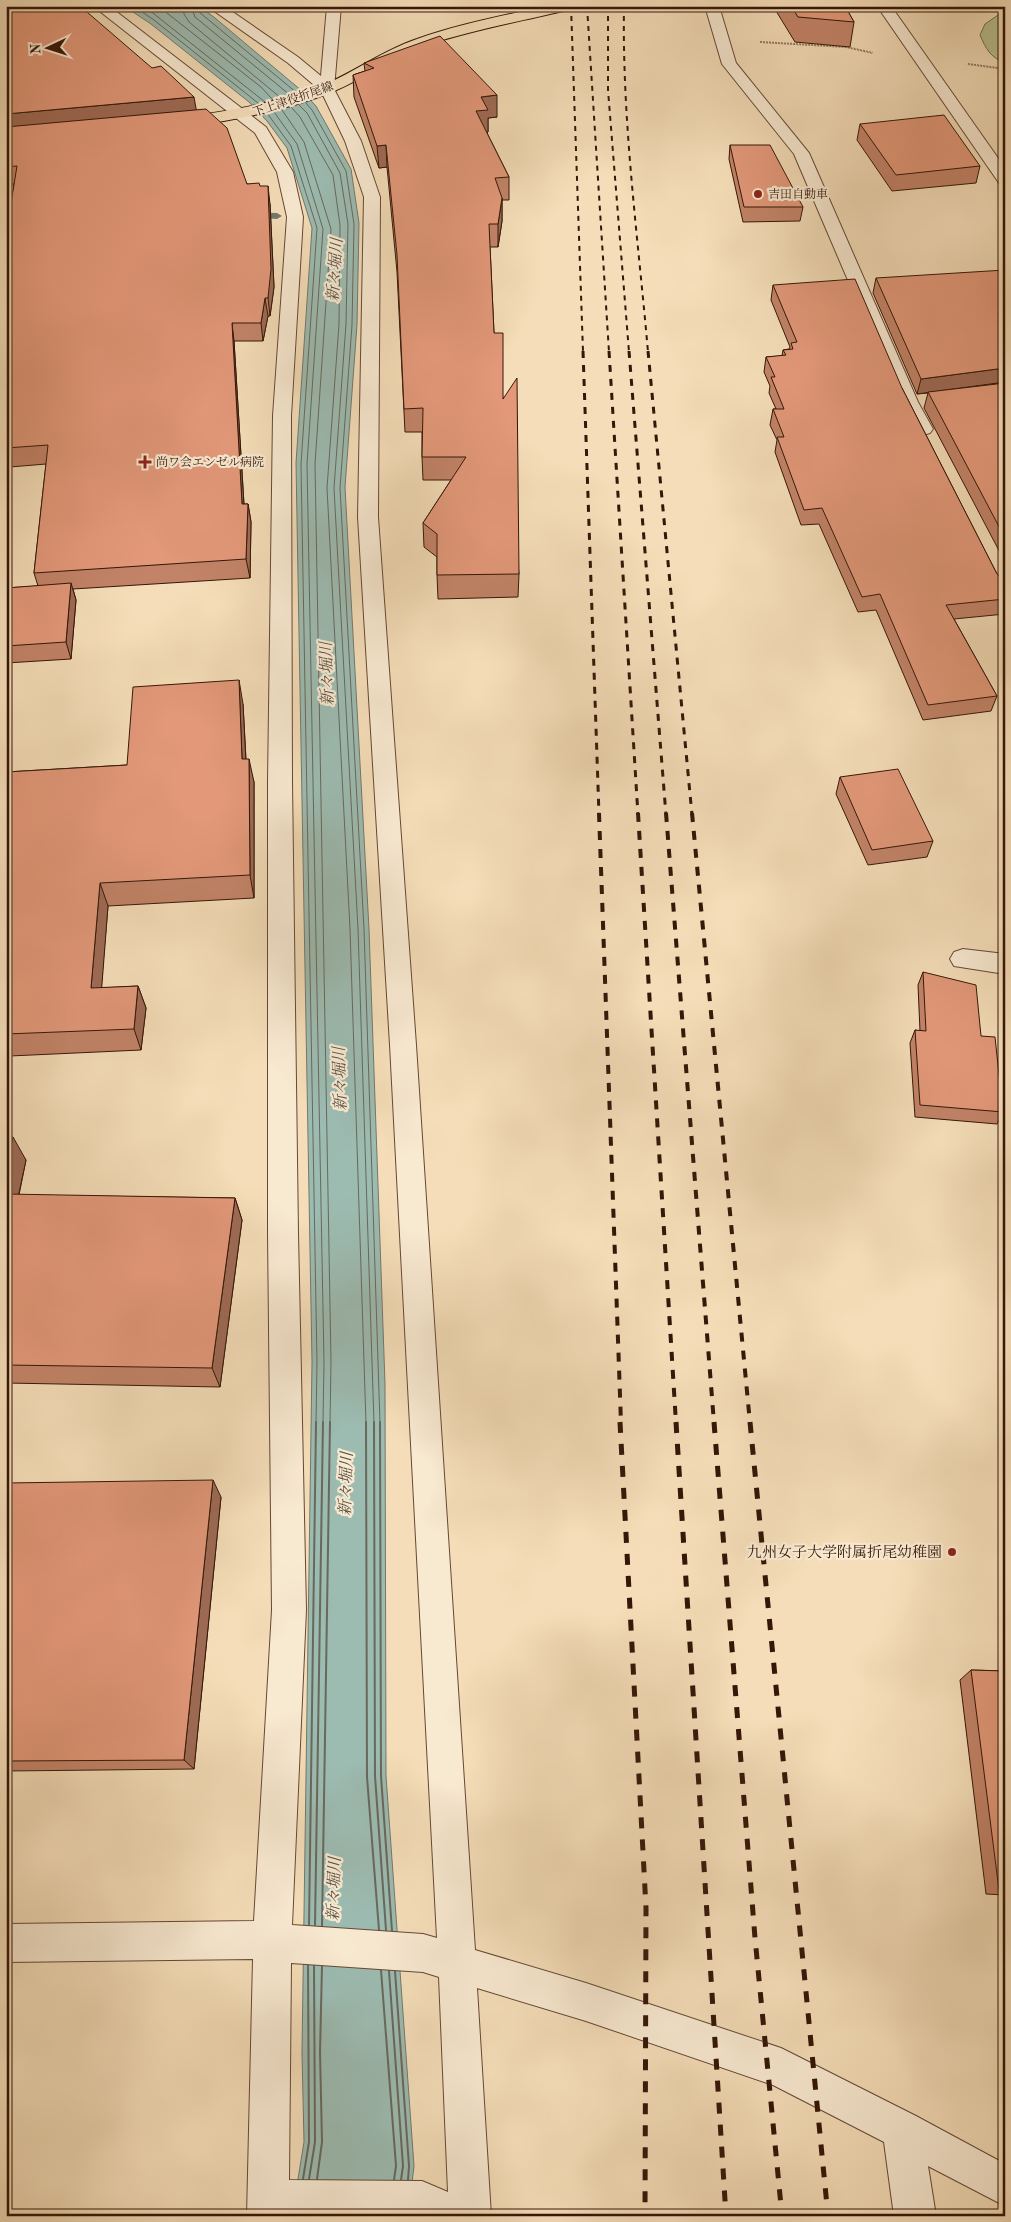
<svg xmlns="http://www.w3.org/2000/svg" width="1011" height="2222" viewBox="0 0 1011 2222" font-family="'Old Standard TT','Noto Serif JP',serif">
	<rect width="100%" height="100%" fill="#f4ddb8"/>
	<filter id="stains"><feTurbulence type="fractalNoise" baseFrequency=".004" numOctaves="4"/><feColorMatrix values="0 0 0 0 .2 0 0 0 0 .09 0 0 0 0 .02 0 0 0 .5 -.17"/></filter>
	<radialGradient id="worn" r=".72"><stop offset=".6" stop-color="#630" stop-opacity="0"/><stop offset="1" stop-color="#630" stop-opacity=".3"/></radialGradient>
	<path fill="#b9c290" stroke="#776c4c" d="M1001,13H1005V63C990,57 986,49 980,35L985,24Z"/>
	<polygon fill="#9cbbb1" stroke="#73796d" points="124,6 199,6 215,18 302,91 316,106 351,169 359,223 357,325 345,487 369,929 385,1384 386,1776 414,2166 408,2216 292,2216 304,2142 302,2052 312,1362 296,463 312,228 287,148 267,121 249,102 151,24"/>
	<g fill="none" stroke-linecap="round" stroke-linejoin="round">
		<g stroke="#68685c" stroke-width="1">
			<polyline points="133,6 154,20 258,103"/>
			<polyline points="144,6 265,102"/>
			<polyline points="158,6 261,87 273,100"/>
			<polyline points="183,6 184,14 189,22 281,98"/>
			<polyline points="191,6 195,17 290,95"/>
			<polyline points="197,6 199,12 297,93"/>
			<polyline points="306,103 312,110 346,171 354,224 352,325 340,488 364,929 380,1423"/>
			<polyline points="299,105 307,113 340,173 348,224 346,324 334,488 358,929 374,1423"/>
			<polyline points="291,107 300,117 333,175 340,225 339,324 327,488 350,929 366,1423"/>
			<polyline points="282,110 304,142 331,229 315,464 331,1362 330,1423"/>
			<polyline points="274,112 297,144 323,229 307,464 324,1362 323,1423"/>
			<polyline points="267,113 291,146 317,228 301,464 317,1362 316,1423"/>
		</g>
		<g stroke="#68685c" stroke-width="2">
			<polyline points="366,1422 367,1777 379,1930"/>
			<polyline points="374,1422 375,1776 386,1930"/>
			<polyline points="380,1422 381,1776 392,1931"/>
			<polyline points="309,1925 316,1422"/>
			<polyline points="315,1925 323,1422"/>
			<polyline points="322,1926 330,1422"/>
			<polyline points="381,1970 396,2166 394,2180"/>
			<polyline points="389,1971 403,2166 401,2180"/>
			<polyline points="395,1971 409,2166 408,2180"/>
			<polyline points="303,2179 309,2142 308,1965"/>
			<polyline points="309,2179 315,2142 314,1966"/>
			<polyline points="317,2179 322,2142 320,2052 322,1966"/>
		</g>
		<polygon fill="#73796d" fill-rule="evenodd" points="250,212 277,213 282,216 277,219 247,217 245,215"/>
		<g stroke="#654834" stroke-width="2">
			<g id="minor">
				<path d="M93,6H109L266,127L293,172L303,217L291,416L292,782L298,1233L306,1610L292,1925L423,1934L437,1938L390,1045L358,517L364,197L345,141L321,91L288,63L207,6H224L298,57L321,76L327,6H341L334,89L361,141L380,197L378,517L416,1045L475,1950L586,1983L781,2048L916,2116L1005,2164V2206L928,2166L936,2216H894L884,2142L773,2085L586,2021L477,1988L491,2216H247L253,1959L6,1962V1924L254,1921L272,1610L268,1233V782L273,416L287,217L277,172L255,133ZM291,1963L423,1972L439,1977L448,2192L422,2181L289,2180Z"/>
				<polygon points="705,6 719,6 736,63 809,153 918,402 933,429 930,433 923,435 916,433 913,429 900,402 794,154 722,64"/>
				<polygon points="877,6 891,6 1005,168 1005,185 999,183"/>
				<polygon points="963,949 1005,954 1005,974 954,966 950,959 954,952"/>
			</g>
		</g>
		<g stroke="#351608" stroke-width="2">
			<path id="major" d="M546,6H573L571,9C523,21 474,29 427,45C393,57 364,79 332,92C282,112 232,120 180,128L175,126L172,123L175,120L180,118C228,111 275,104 321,86C354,73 383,50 417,39C459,24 503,16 546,6Z"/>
		</g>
		<g stroke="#351608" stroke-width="2" stroke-dasharray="0.5 1" stroke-linecap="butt">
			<polyline points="760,42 846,47 873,53"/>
			<polyline points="968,64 1005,69"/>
		</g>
		<use href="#minor" fill="#f8e9d1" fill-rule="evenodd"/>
		<use href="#major" fill="#f4ddb8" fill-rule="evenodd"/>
		<g stroke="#351608" stroke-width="2" stroke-dasharray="5 5" stroke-linecap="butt">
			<polyline points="571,6 583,352"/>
			<polyline points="587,6 609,352"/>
			<polyline points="608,6 608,90 629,352"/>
			<path d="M624,6C622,122 638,237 648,352"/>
		</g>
		<g stroke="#351608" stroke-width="3" stroke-dasharray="7 7" stroke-linecap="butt">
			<polyline points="583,351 599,815"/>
			<polyline points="609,351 638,815"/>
			<polyline points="629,351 666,815"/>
			<polyline points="648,351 692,815"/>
		</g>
		<g stroke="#351608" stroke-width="4" stroke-dasharray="9 9" stroke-linecap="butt">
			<polyline points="599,813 621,1423"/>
			<polyline points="638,813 676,1423"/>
			<polyline points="666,813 714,1423"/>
			<polyline points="692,813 750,1423"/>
		</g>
		<g stroke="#351608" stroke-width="5" stroke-dasharray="11 11" stroke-linecap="butt">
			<polyline points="620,1422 646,1908 645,2216"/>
			<polyline points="676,1422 726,2216"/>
			<polyline points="714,1422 755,1938 782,2216"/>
			<polyline points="750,1422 828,2216"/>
		</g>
	</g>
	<g fill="#c28368" stroke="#351608">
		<polygon points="6,6 196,110 247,184 260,186 270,204 274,287 270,316 268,316 263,341 234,341 244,504 248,504 251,522 250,578 73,589 76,600 71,659 6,663 6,588 38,586 34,573 46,464 10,467 6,454 8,414 6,414 6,234 14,184 6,185"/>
		<polygon points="773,6 845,6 854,22 850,47 795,42"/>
		<polygon points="364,63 497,117 488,118 488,132 487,133 509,177 509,200 502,200 502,221 498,247 490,247 494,333 503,399 519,574 518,597 438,599 437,575 437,557 424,547 423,523 451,480 423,480 422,457 422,432 405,432 397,272 387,167 379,168 354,97 353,75 365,71"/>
		<polygon points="860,124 980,166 976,183 892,191 857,140"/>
		<polygon points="730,145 803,207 800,221 743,222 729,159"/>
		<polygon points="876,278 1005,382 938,391 1005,383 1005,562 924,408 928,393 917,394 873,293"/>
		<polygon points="773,285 902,388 997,574 1003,580 1005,580 1005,614 954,619 997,696 991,711 923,720 876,610 858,612 819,524 801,525 775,452 777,440 770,425 773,409 776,409 769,393 770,386 764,372 766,357 782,356 783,350 789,349 790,347 771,300"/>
		<polygon points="243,704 246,759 254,782 254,898 108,906 101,988 138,986 146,1008 141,1050 10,1056 7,1077 6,1077 6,772 127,765"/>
		<polygon points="840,777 933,841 927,857 868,865 836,794"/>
		<polygon points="923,972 981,1036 1003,1112 997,1124 915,1117 910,1043 915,1030 920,1031 918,985"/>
		<polygon points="6,1137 26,1160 19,1195 235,1198 242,1220 220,1387 6,1383"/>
		<polygon points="6,1483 221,1497 194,1769 6,1771"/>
		<polygon points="971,1670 1005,1671 1005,1895 986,1894 960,1680"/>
	</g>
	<g fill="#9e6a55" stroke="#351608">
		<polygon points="497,95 497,117 488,118 488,132 476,134 476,111 481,97"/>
		<polygon points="194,97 197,114 6,132 6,114"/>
		<polygon points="386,145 387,167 379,168 377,146"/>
		<polygon points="268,186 270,204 274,287 270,316 268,298"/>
		<polygon points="502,198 502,221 498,247 498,224"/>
		<polygon points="265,298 268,316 263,341 261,323"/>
		<polygon points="232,323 234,341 245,522 242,504"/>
		<polygon points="1005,368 1005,382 917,394 921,379"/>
		<polygon points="248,504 251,522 250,578 246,559"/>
		<polygon points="71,583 76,600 71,659 66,642"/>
		<polygon points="239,680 243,704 247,782 242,759"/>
		<polygon points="249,759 254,782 254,898 250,875"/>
		<polygon points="100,883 108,906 100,1010 91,988"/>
		<polygon points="138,986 146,1008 141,1050 134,1029"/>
		<polygon points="6,1049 10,1056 7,1077 6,1075"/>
		<polygon points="13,1137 26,1160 14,1216 6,1203 6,1170"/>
		<polygon points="235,1198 242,1220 220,1387 212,1368"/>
		<polygon points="213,1480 221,1497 194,1769 184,1760"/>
	</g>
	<g fill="#e29879" stroke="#351608">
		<polygon points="6,6 80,6 152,68 161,66 194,97 6,114"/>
		<polygon points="791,6 845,6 854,22 798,17"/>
		<polygon points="440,36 497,95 481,97 488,110 476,111 509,177 495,178 502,198 498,224 489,224 494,333 503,333 503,399 517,378 519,574 437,575 437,534 423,523 466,457 422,457 423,408 404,409 397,255 386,145 377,146 353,75 374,68 364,63"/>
		<polygon points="206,109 227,128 247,184 259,183 260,186 268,186 271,269 268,298 265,298 261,323 232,323 242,504 248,504 246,559 34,573 48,445 6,448 6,430 9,395 6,396 6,234 17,166 6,167 6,127"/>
		<polygon points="944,115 980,166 896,175 860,124"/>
		<polygon points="730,145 770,145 803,207 744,207"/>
		<polygon points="1005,270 1005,368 921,379 876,278"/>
		<polygon points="855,279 902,388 997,574 1003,580 1005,580 1005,599 946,605 997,696 928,705 880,594 862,597 822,508 804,510 777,437 784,437 773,409 784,409 771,377 775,377 766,357 786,355 783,350 793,349 791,343 797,342 773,285"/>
		<polygon points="1005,383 1005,538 928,392"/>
		<polygon points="71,583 66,642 6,646 6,588"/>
		<polygon points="239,680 242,759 249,759 250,875 100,883 91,988 138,986 134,1029 6,1034 6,772 127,765 133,687"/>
		<polygon points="898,769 933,841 872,850 840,777"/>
		<polygon points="923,972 976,985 981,1036 995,1037 1003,1112 920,1105 915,1030 926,1031"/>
		<polygon points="6,1137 13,1137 6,1170"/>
		<polygon points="6,1194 235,1198 212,1368 6,1365"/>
		<polygon points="213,1480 184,1760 6,1761 6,1483"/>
		<polygon points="971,1670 1005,1671 1005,1890 999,1890"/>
	</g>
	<g fill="#8f2418" stroke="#f8e9d1" stroke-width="2">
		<circle cx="758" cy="194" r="5"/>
		<path d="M142.5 454.5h5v5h5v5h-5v5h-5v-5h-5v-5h5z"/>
		<circle cx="952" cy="1552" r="5"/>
	</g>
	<g text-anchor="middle" stroke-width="4.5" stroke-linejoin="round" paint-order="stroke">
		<g font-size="12" fill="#351608" stroke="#f8e9d1">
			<text transform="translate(293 99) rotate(-19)" y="4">下上津役折尾線</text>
		</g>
		<g font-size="12" fill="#351608" stroke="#f8e9d1" text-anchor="start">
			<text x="768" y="198">吉田自動車</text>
			<text x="156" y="466">尚ワ会エンゼル病院</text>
		</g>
		<g font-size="15" fill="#351608" stroke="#f8e9d1" text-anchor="end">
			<text x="942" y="1557">九州女子大学附属折尾幼稚園</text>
		</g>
		<g font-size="16" font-style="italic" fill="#595043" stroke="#f8e9d1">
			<text transform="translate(334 270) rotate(-86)" y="6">新々堀川</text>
			<text transform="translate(326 674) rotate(-92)" y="6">新々堀川</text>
			<text transform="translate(339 1079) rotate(-92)" y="6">新々堀川</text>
			<text transform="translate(345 1484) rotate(-88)" y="6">新々堀川</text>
			<text transform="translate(333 1889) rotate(-88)" y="6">新々堀川</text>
		</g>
	</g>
	<rect width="1011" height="2222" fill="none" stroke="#f4ddb8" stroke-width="25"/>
	<rect x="8" y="8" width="996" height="2207" fill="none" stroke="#351608" stroke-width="2.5"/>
	<rect x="12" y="12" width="986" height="2197" fill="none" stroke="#351608"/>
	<g transform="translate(48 48) rotate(266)" stroke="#f8e9d1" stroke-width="4" paint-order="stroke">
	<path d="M0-4L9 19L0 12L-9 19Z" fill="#351608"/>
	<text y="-8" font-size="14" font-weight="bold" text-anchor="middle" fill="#351608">N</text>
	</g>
	<rect width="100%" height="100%" filter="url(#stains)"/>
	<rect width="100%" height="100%" fill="url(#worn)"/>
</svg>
